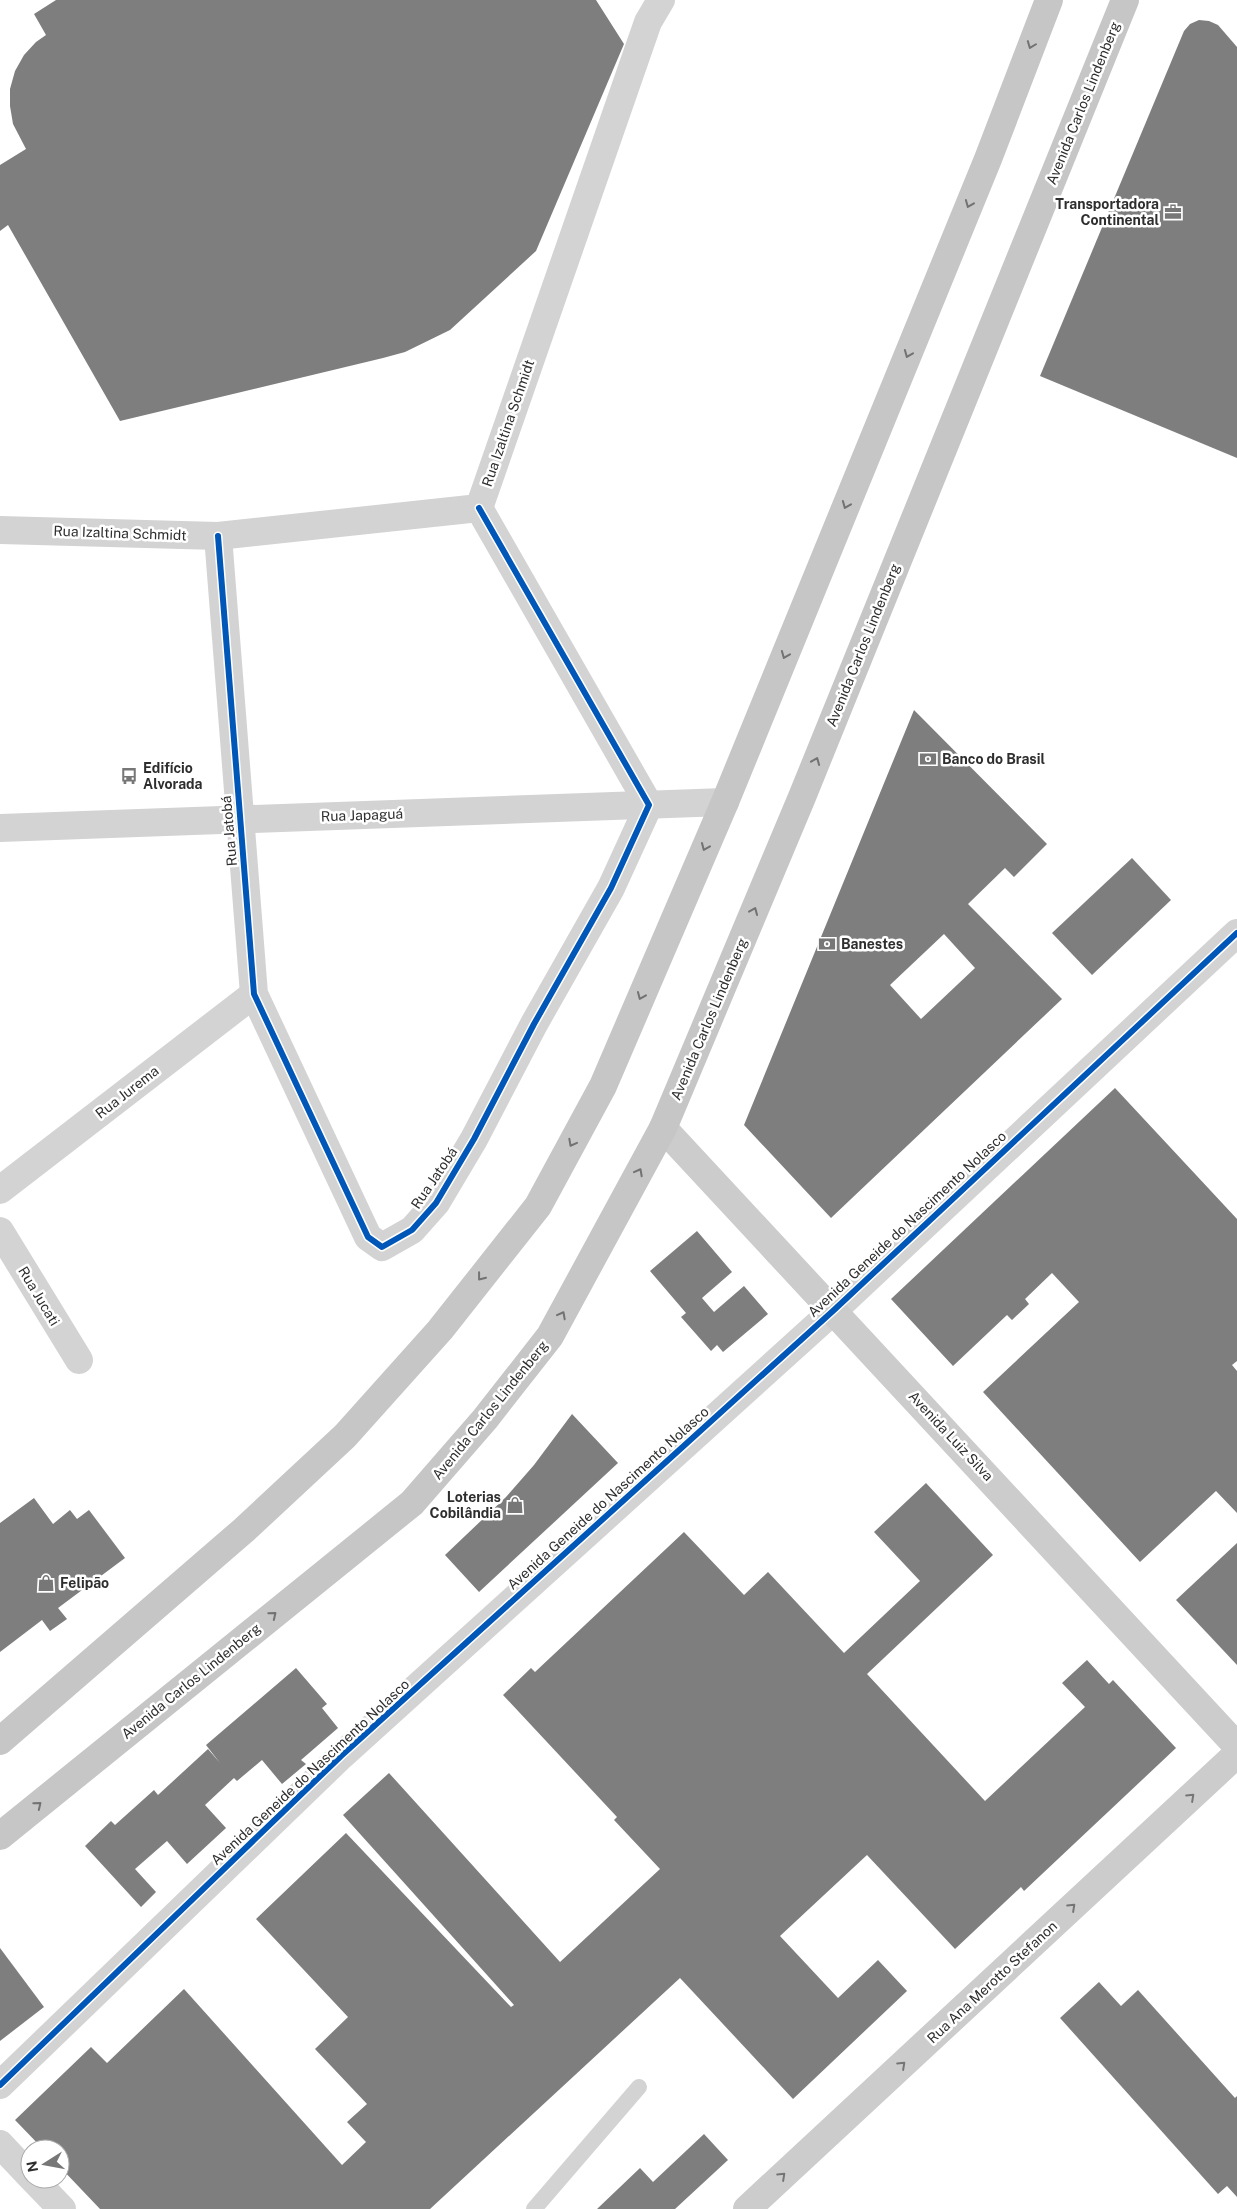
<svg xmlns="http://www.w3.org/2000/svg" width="1237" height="2209" viewBox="0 0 1237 2209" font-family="'Public Sans',sans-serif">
	<rect width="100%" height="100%" fill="#fff"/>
	<g fill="#7e7e7e" fill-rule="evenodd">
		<polygon points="56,0 596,0 624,44 536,251 450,330 405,352 383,358 120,421 8,225 0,231 0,165 26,149 13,124 10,106 10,89 15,71 24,55 36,42 46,35 34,14"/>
		<polygon points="1199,20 1209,21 1218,25 1237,47 1237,458 1040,376 1184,31 1190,24"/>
		<path d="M914,710L1047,844L1014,877L1005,868L968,904L1062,999L831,1218L744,1125ZM944,934L975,968L921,1019L890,985Z"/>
		<polygon points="1132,858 1171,900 1092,975 1052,933"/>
		<polygon points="1115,1088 1237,1219 1237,1361 1232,1365 1237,1371 1237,1513 1216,1491 1140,1562 983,1392 1079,1302 1052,1273 1025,1299 1029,1304 1012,1320 1007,1315 953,1366 891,1299"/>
		<polygon points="697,1231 732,1272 702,1298 714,1312 744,1286 768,1314 723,1352 717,1345 711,1351 681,1317 686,1313 650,1271"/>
		<polygon points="572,1414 618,1463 479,1592 445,1555 506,1497 534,1465"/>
		<polygon points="926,1483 993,1555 867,1674 985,1801 1085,1707 1062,1683 1087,1660 1109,1684 1113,1680 1176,1748 1024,1891 1021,1887 955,1949 867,1855 780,1936 838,1998 878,1960 907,1991 793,2099 680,1978 430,2209 100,2209 60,2167 60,2149 43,2149 15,2120 91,2047 107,2063 184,1989 342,2165 366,2142 347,2122 367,2104 315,2049 348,2017 256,1919 346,1833 511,2007 514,2005 343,1815 389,1773 560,1962 660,1869 614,1820 617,1817 503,1695 531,1668 535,1672 684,1532 744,1595 768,1572 844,1653 920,1581 874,1532"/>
		<polygon points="34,1498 53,1524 70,1510 77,1519 89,1510 125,1558 58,1608 67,1619 50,1631 42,1620 0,1652 0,1523"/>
		<polygon points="1237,1543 1237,1665 1176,1600"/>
		<polygon points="296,1668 327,1704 322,1708 338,1728 301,1760 306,1764 282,1784 262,1760 237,1781 234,1778 205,1805 226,1828 187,1864 167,1841 135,1869 156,1892 141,1907 85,1846 111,1821 115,1825 154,1790 158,1795 208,1749 220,1763 206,1745"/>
		<polygon points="0,1948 44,2007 0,2041"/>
		<polygon points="1099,1982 1121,2006 1138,1990 1235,2098 1237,2096 1237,2197 1227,2186 1218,2194 1060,2018"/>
		<polygon points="704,2134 728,2160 675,2209 597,2209 640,2168 653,2182"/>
	</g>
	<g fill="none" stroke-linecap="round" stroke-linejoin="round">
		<polyline stroke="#d3d3d3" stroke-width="16" points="534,2209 639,2087"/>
		<g stroke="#d3d3d3" stroke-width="28">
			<polyline points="479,508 648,22 661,0"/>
			<polyline points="0,530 218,536 479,508"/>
			<polyline points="218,536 254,994 368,1237 382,1247 412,1230 436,1203 474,1139 534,1024 611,888 649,805 479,508"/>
			<polyline points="0,828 725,802"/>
			<polyline points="0,1190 254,994"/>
			<polyline points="0,1231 79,1360"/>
			<polyline points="0,2085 341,1756 834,1310 1237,933"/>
			<polyline points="0,2144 30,2176"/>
			<polyline points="33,2179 62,2209"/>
		</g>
		<g stroke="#ccc" stroke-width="28">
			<polyline points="663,1128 1237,1746"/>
			<polyline points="747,2209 1237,1754"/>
		</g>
		<g stroke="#c6c6c6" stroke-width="28">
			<polyline points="0,1741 244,1530 345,1436 440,1330 538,1206 603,1086 725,802 988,159 1049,0"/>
			<polyline points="0,1836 412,1503 485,1419 550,1336 663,1128 802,797 1125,0"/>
		</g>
		<g stroke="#fff" stroke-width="9">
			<g id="cycleway">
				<polyline points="218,536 254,994 368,1237 382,1247 412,1230 436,1203 474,1139 534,1024 611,888 649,805 479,508"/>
				<polyline points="0,2085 341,1756 834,1310 1237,933"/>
			</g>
		</g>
		<use href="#cycleway" stroke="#0057b8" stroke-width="6"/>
	</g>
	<defs><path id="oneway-chevron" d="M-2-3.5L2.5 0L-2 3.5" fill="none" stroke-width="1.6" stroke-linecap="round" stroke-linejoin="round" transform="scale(1.25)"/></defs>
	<g stroke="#727272">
		<use href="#oneway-chevron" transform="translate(1031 45) rotate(111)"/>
		<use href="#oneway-chevron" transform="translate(969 204) rotate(112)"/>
		<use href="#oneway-chevron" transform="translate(908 354) rotate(112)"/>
		<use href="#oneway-chevron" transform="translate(846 505) rotate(112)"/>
		<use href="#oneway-chevron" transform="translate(785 655) rotate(112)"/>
		<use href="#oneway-chevron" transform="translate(816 761) rotate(-68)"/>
		<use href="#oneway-chevron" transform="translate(705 847) rotate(113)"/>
		<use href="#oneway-chevron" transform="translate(754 911) rotate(-67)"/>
		<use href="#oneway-chevron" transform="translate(641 996) rotate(113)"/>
		<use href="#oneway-chevron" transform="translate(572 1143) rotate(118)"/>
		<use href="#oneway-chevron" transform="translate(639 1172) rotate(-62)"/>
		<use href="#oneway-chevron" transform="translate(481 1277) rotate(128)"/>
		<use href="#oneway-chevron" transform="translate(562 1315) rotate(-62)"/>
		<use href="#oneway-chevron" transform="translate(273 1615) rotate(-39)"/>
		<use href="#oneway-chevron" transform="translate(38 1805) rotate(-39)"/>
	</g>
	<g stroke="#757575">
		<use href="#oneway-chevron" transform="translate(1191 1797) rotate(-43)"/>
		<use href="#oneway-chevron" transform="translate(1072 1907) rotate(-43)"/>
		<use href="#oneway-chevron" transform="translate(902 2065) rotate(-43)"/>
		<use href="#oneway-chevron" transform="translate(782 2176) rotate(-43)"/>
	</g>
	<defs>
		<g id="office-bare" transform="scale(1.35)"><path d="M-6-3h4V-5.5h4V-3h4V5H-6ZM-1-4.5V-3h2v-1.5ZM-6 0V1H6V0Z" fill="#777" stroke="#fff" stroke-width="2.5" paint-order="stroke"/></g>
		<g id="bank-bare" transform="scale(1.35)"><path d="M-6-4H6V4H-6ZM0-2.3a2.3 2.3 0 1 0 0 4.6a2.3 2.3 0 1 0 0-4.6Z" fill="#777" stroke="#fff" stroke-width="2.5" paint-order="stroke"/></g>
		<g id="bus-bare" transform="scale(1.35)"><path d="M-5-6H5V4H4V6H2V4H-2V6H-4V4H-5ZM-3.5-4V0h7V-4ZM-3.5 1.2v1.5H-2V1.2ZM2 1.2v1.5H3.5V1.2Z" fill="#777" stroke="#fff" stroke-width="2.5" paint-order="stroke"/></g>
		<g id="shop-bare" transform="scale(1.35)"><path d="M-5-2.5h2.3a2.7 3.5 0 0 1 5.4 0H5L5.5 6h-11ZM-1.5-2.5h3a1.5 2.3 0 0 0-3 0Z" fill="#777" stroke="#fff" stroke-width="2.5" paint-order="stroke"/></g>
	</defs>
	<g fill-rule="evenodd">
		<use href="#office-bare" x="1173" y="212"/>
		<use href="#bank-bare" x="928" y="759"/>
		<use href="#bus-bare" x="129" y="776"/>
		<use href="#bank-bare" x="827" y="944"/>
		<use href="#shop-bare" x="515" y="1505"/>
		<use href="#shop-bare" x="46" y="1583"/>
	</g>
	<g text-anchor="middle" stroke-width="5" stroke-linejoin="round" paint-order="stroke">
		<g font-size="14" fill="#2e2e2e" stroke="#fff">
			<text transform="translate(1083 103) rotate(-68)" y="5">Avenida Carlos Lindenberg</text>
			<text transform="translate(508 423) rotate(-71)" y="5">Rua Izaltina Schmidt</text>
			<text transform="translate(120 533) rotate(2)" y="5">Rua Izaltina Schmidt</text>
			<text transform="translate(863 645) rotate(-68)" y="5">Avenida Carlos Lindenberg</text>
			<text transform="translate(362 815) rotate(-2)" y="5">Rua Japaguá</text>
			<text transform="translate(229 831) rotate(-95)" y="5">Rua Jatobá</text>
			<text transform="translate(709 1019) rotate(-67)" y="5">Avenida Carlos Lindenberg</text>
			<text transform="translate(127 1092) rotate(-38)" y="5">Rua Jurema</text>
			<text transform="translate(434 1178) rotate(-56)" y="5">Rua Jatobá</text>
			<text transform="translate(907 1224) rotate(-43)" y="5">Avenida Geneide do Nascimento Nolasco</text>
			<text transform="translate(39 1296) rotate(59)" y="5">Rua Jucati</text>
			<text transform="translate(490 1410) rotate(-51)" y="5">Avenida Carlos Lindenberg</text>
			<text transform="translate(951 1436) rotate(47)" y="5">Avenida Luiz Silva</text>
			<text transform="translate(608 1498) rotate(-42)" y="5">Avenida Geneide do Nascimento Nolasco</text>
			<text transform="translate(191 1681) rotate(-39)" y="5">Avenida Carlos Lindenberg</text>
			<text transform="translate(310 1772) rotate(-43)" y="5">Avenida Geneide do Nascimento Nolasco</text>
			<text transform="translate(992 1982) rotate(-43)" y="5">Rua Ana Merotto Stefanon</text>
		</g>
		<g font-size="14" font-weight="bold" fill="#2e2e2e" stroke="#fff" text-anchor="start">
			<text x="1159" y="209" text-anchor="end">Transportadora<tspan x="1159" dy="16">Continental</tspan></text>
			<text x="942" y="764">Banco do Brasil</text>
			<text x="143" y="773">Edifício<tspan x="143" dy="16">Alvorada</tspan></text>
			<text x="841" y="949">Banestes</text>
			<text x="501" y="1502" text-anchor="end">Loterias<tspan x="501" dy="16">Cobilândia</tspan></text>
			<text x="60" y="1588">Felipão</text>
		</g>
	</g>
	<g transform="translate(45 2164) rotate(259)"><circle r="24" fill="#ffffff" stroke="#ababab"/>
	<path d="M0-4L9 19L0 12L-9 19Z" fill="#777777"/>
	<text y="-8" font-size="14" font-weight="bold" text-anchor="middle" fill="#2e2e2e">N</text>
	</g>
</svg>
